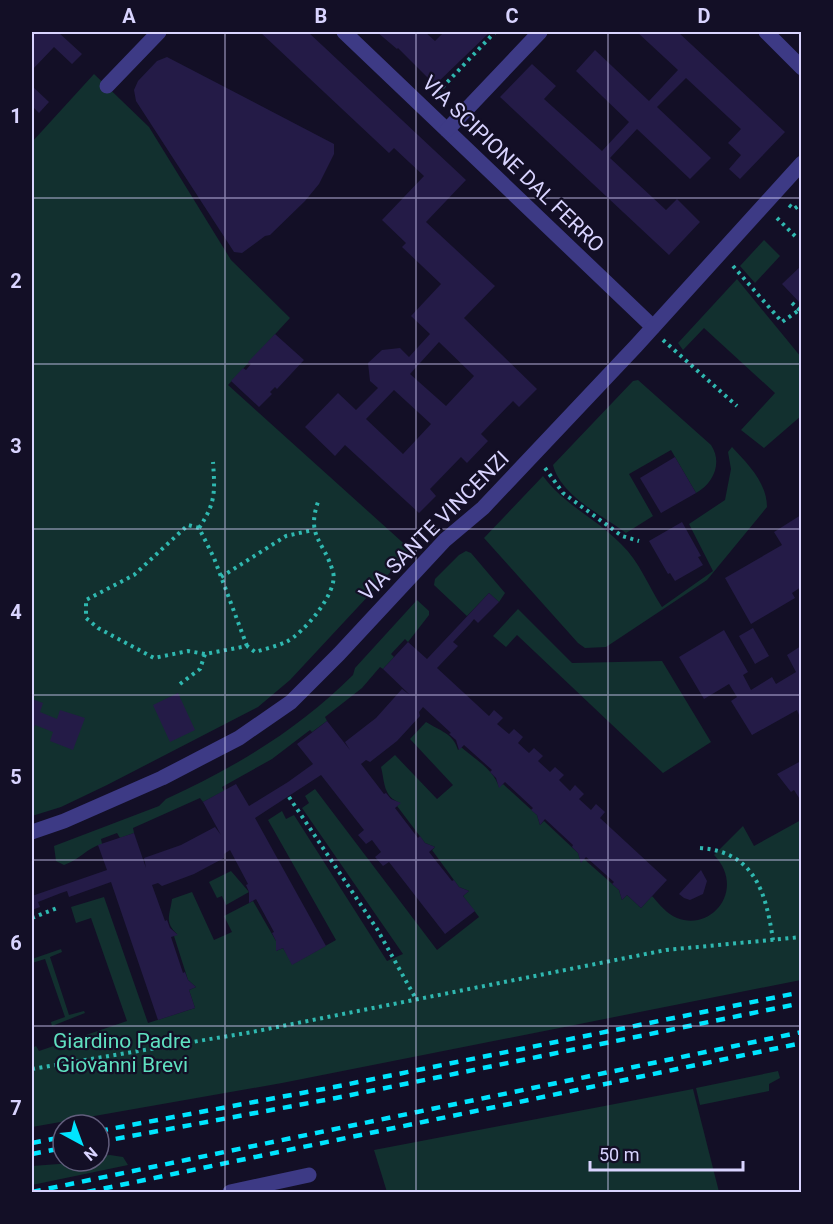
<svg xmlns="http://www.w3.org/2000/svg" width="833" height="1224" viewBox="0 0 833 1224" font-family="Roboto,sans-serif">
	<rect width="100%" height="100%" fill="#130f26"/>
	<g fill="#12302f">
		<polygon points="94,74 149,127 231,260 290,318 228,385 411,550 290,680 258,707 107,785 61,807 32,816 32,142"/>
		<polygon points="764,240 780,256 755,283 740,266"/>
		<polygon points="737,279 801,357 801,416 764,448 741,430 775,393 704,328 683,350 678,343"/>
		<path d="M638,380L711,445C723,463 713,484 696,493L671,450L629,474L653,516L626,533C602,515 561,496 553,465L633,381Z"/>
		<path d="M732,447C748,464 767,483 767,507L707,580L606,647L585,648L578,643L484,538L543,476C564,505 597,519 621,544C640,562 648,586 662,607L713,571L689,524L725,500L731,469L728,452Z"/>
		<polygon points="466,551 471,553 505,593 499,602 489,593 467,616 434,585 435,579 459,555"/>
		<path d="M417,600L429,611V615L408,642L405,639L391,654L394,657L383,669L380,667L362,688L325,717L327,721L312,732L310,730L272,759L222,787L224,791L203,802L200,798L133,828L134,833L120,838L117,833L101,839L102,844C87,848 79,860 64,865L56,861L54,846L159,806L166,799C236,767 299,729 353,675L355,668Z"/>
		<polygon points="518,609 572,663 662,661 711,742 663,773 517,635 506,647 493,636"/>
		<path d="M426,722C440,731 453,733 458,750L461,747C475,759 494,770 499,787L503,784L537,815L540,825L544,821L578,853L581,862L584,859L619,890L622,900L627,895L641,908L652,896C659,904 667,914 677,918C713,932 746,888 714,855L743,826L754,846L801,820V980L282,1083L32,1127V1048L36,1046L39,1051L127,1021L91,918L76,923L71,907L104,897L148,1023L195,1008L189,990L196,987L188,980L174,936L177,934C164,922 170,915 172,899L192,892L214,940L232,932L224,916L253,901L276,941V951L283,948L293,964L336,940L268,820L282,811L286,819L294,815L387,961L403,954L302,808L309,803L305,796L315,789L437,950L479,917L463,896L469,891L459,887L432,850L435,847L425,843L397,806L400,803C383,796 385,783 381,767L395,755L437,799L453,785L410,739Z"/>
		<polygon points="231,871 249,892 226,905 222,896 217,898 209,882"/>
		<polygon points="61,949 62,952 50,957 69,1015 84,1011 85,1013 52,1026 51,1022 65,1017 45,959 32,963 32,959"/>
		<polygon points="778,1071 780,1078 769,1084 769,1091 700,1105 696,1088"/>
		<polygon points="693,1089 719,1192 387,1192 374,1150"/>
		<polygon points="110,1155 123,1157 128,1165 32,1185 32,1166 99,1161 99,1156"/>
	</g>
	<g fill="#241b47" fill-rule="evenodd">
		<polygon points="32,32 58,32 82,54 72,64 54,47 32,70"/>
		<path d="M260,32H308L466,180L426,222L495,286L464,318L537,389L519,407L513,401L481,434L488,441L467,463L461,457L430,489L436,496L419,513L345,445L335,456L305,427L338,393L356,410L378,388L370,381L368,363L382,350L400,348L409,357L430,334L411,316L441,284L402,247L406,243L382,220L424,176L394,148L389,153ZM439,342L474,376L446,406L410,374ZM394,390L431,424L403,454L366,419Z"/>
		<polygon points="377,32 425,32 435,41 444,32 490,32 435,85 398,48 397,49"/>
		<polygon points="637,32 678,32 785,132 740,179 729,169 741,155 728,143 741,129 686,78 657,107 711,158 690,179 637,129 610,158 666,210 677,199 700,222 669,255 500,97 532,64 556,86 544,99 602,151 629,122 576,71 595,50 649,101 678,70"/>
		<polygon points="167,57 334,144 334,154 319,184 305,201 270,235 265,236 242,253 234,252 136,101 134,90 138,81 157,61"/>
		<polygon points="32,86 49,102 39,113 32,106"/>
		<polygon points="801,266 801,304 782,284"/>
		<polygon points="275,334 304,360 277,389 275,387 270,392 272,394 259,407 231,381 243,368 246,370 251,364 248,362"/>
		<polygon points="675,457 696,493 661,513 640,478"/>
		<polygon points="801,515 801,587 792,593 795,598 751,624 725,578 782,545 774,532"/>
		<polygon points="682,522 701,556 698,557 703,565 675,581 670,573 668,574 649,541"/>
		<polygon points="489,593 499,602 478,623 474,619 470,624 453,642 458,646 437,668 489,716 494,710 503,718 497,724 509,734 514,729 523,737 518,743 529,753 534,748 543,756 538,761 550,772 555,767 564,775 559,780 570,791 575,785 584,794 579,799 591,810 596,804 605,812 600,818 667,880 641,908 627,895 622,900 619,890 612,884 614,882 586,857 581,863 578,853 572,847 573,845 545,819 540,825 537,815 531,810 533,808 505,782 499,788 496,778 490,772 492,770 464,745 459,750 456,740 449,734 451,733 423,707 419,712 420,716 397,741 370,762 366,760 361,764 384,794 386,793 391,799 401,803 395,808 418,838 420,836 425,843 435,847 429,852 452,881 454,880 459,887 469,891 463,896 475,911 445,934 389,862 383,866 375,857 381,852 372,840 366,844 358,835 364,830 321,775 255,818 326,946 292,965 283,948 276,951 276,941 272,933 274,932 256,899 249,903 249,892 246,885 248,884 230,850 224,854 224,858 194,874 162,886 158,883 152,885 165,921 167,920 170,928 178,935 171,937 183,973 185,972 188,980 196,987 189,990 195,1008 158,1020 111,882 69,897 67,891 61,893 38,902 40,907 32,910 32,896 107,870 98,845 134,833 146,868 144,858 181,845 215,827 221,835 203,802 236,784 249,806 288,782 313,764 297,744 327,721 350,750 345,742 376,718 402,689 410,695 383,669 408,642 427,659"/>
		<polygon points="753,628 769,656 755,664 739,636"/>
		<polygon points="724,630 748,672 743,675 751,690 772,677 776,684 796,672 787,655 801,646 801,720 797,710 752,735 731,701 737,697 729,684 704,699 679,657"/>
		<polygon points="178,693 195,730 170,742 153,705"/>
		<polygon points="32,699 43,703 40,712 57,719 60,710 85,718 73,750 50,741 53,732 35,725 32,734"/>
		<polygon points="801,761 801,801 794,790 791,792 777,774"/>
		<polygon points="701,870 707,881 703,894 690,900 684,898 679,894"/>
	</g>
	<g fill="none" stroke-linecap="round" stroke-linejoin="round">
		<g stroke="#2fb8b0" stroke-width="4" stroke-dasharray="3 4.5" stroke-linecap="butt">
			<polyline points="437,93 495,32"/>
			<polyline points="789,205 794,209 802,203"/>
			<polyline points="777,218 797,238"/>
			<polyline points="733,266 782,322 799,310"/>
			<polyline points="792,303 802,312"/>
			<polyline points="663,340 737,406"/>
			<polyline points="545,468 563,493 622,536 639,541"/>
			<path d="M199,528C216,503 215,491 213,462"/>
			<polyline points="221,577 286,536 313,530"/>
			<path d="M247,646L214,558L199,528L188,525L134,575L86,600V618L98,628L154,658L188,651L205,654L247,646L255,652C265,649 277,646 286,642C303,634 339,592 333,572C324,540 305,537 319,499"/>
			<polyline points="180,684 200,669 205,654"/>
			<polyline points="289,797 377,929 416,999"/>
			<path d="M700,848C755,852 766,893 773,940"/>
			<polyline points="32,918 57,908"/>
			<polyline points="32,1069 252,1032 666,950 802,937"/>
		</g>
		<g stroke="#3d3a85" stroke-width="15">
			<polyline points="344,32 653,327"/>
			<polyline points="766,32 802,68"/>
			<polyline points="107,86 159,32"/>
			<polyline points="447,130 540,32"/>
			<polyline points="32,832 64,821 162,778 239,738 291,702 339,654 445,540 483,508 636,346 802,163"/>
			<polyline points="230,1192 309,1175"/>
		</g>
		<g stroke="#00e5ff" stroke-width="4.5" stroke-dasharray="9 8" stroke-linecap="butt">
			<polyline points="99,1131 334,1087 802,992"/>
			<polyline points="99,1142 336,1098 802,1003"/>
			<polyline points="32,1143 63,1137"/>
			<polyline points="32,1154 63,1148"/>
			<polyline points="32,1192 802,1032"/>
			<polyline points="87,1192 802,1043"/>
		</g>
	</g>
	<path fill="none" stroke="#d9d4ff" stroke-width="1.5" stroke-opacity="0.55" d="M225,32V1192M416,32V1192M608,32V1192M32,198H802M32,364H802M32,529H802M32,695H802M32,860H802M32,1026H802"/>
	<g text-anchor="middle" stroke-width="4.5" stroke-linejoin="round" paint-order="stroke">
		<g font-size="21" fill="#d9d4ff" stroke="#130f26">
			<text transform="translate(513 164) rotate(44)" y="7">VIA SCIPIONE DAL FERRO</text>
			<text transform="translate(434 526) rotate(-45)" y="7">VIA SANTE VINCENZI</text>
		</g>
		<g font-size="21" fill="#5fe0c0" stroke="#130f26">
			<text x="122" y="1048">Giardino Padre<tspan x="122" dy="24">Giovanni Brevi</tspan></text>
		</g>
	</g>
	<rect width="833" height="1224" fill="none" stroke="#130f26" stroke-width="66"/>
	<g transform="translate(81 1143) rotate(139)"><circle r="28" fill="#130f26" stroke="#625e7d" stroke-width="1.5"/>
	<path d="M0-4.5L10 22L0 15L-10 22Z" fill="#00e5ff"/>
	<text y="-9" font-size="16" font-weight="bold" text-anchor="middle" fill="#d9d4ff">N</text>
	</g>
	<path d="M590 1161v9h153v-9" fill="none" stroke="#d9d4ff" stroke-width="3"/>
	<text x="599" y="1161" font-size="18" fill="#d9d4ff" stroke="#130f26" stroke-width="4.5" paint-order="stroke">50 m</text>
	<rect x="33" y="33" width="767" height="1158" fill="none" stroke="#d9d4ff" stroke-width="2"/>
	<g font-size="20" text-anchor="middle" font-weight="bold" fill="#d9d4ff">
		<text x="129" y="23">A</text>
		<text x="321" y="23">B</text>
		<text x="512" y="23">C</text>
		<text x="704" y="23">D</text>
		<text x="16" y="123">1</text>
		<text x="16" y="288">2</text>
		<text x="16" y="453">3</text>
		<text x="16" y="619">4</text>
		<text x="16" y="784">5</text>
		<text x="16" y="950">6</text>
		<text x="16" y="1115">7</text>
	</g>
</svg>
